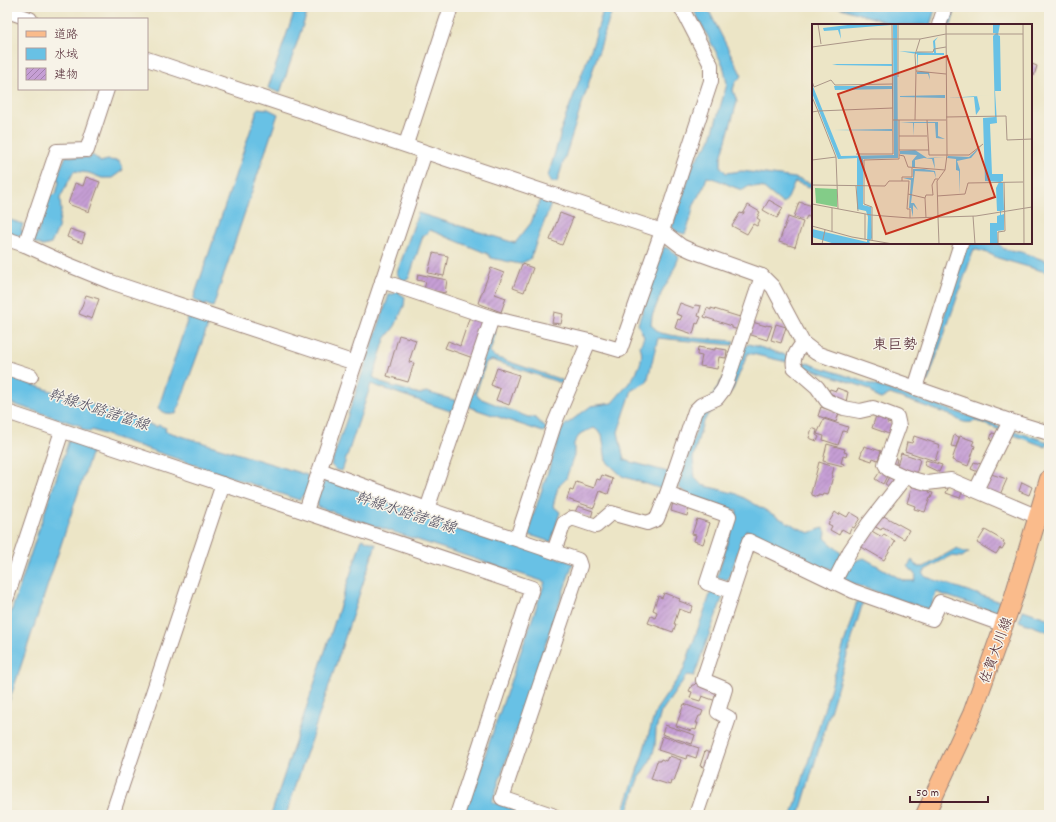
<svg xmlns="http://www.w3.org/2000/svg" width="1056" height="822" viewBox="0 0 1056 822" font-family="Dekko,'Klee One',sans-serif">
	<defs>
		<pattern id="building-hatch" width="6" height="6" patternUnits="userSpaceOnUse"><rect width="6" height="6" fill="#c69fd5"/><path d="M-1 1l2-2M0 6l6-6M5 7l2-2" fill="none" stroke="#a381ad"/></pattern>
	</defs>
	<rect width="100%" height="100%" fill="#f7f3e8"/>
	<filter id="ink" filterUnits="userSpaceOnUse"><feTurbulence type="fractalNoise" baseFrequency=".025" numOctaves="2"/><feDisplacementMap in="SourceGraphic" scale="8" xChannelSelector="R" yChannelSelector="G"/><feConvolveMatrix kernelMatrix="1 2 1 2 8 2 1 2 1" color-interpolation-filters="sRGB"/></filter>
	<filter id="wash" filterUnits="userSpaceOnUse"><feTurbulence type="fractalNoise" baseFrequency=".012" numOctaves="4" result="noise"/><feDisplacementMap in="SourceGraphic" scale="16" xChannelSelector="R" yChannelSelector="G"/><feGaussianBlur stdDeviation="0.9" result="paint"/><feColorMatrix in="noise" values="0 0 0 0 0 0 0 0 0 0 0 0 0 0 0 0 0 1.4 0 .05"/><feComposite in="paint" operator="in"/></filter>
	<g filter="url(#wash)">
		<rect width="100%" height="100%" fill="#ece5c6"/>
		<g fill="#68c1e5" stroke="#597088">
			<polygon points="296,7 309,7 280,93 268,88"/>
			<polygon points="604,7 613,7 557,182 552,182 548,176 560,136 560,132 593,44"/>
			<path d="M692,7H707L742,76L735,83L733,90L737,102L721,158V167L726,173L742,171L795,178L813,184V188L795,182L788,198L783,204L764,188L749,186L743,190C730,187 720,179 707,177L704,186L694,204L690,221L685,234L677,232L672,227L694,162L710,141L727,84L723,65Z"/>
			<polygon points="838,7 936,7 930,25 895,25"/>
			<polygon points="950,7 956,7 951,25 945,25"/>
			<polygon points="258,108 268,109 278,114 213,307 205,304 200,320 209,323 176,414 166,413 158,409 189,315 197,317 202,303 193,300"/>
			<polygon points="92,155 98,159 100,162 108,160 119,161 123,170 112,178 102,178 89,173 74,171 60,198 61,211 58,228 51,244 43,246 33,242 35,237 21,234 18,237 7,233 7,219 23,224 21,231 37,235 50,195 56,194 59,182 57,176 66,156 90,158"/>
			<polygon points="540,200 545,201 551,204 530,259 520,264 491,258 488,254 430,230 423,236 409,278 405,280 399,293 405,297 404,306 395,326 385,339 373,377 384,384 420,394 426,392 457,401 456,413 371,384 342,471 336,470 331,465 389,295 396,293 401,281 397,273 418,213 515,243 531,223"/>
			<polygon points="967,243 998,243 1004,249 1021,252 1049,262 1049,273 998,258 988,253 974,249 928,381 924,381"/>
			<path d="M664,247L670,249L679,257L669,281L663,289L652,316L651,325L660,333L681,337L734,341L733,345L658,338L647,382L632,390L618,432L624,460L668,472L662,489L622,476L606,461L602,434L594,428L581,433L574,443V455L566,479L558,487L553,506L560,512L551,542L527,534L560,436L557,433L562,430L564,426L591,406L612,403C624,388 648,367 640,346L644,337L638,324Z"/>
			<polygon points="496,330 490,352 495,357 562,380 564,384 492,360 486,362 476,393 479,398 528,417 534,417 547,429 543,432 469,407 467,403 475,391 482,362 493,331"/>
			<polygon points="749,344 789,356 787,362 748,353 733,389 719,407 708,414 702,425 693,458 695,478 702,485 737,494 779,518 809,533 823,528 826,532 825,538 841,553 855,561 864,558 904,581 914,581 916,576 908,566 912,560 918,567 924,567 957,548 963,552 969,552 962,557 950,556 925,570 923,574 926,577 1001,602 996,613 936,592 930,610 850,583 829,568 823,568 746,530 728,580 717,577 737,511 690,496 678,487 702,412 742,348"/>
			<path d="M804,362L1048,442L1046,447L976,421C967,424 960,422 953,416L890,394L881,399L876,397L870,389L802,366Z"/>
			<polygon points="7,376 157,427 158,425 166,428 165,431 307,475 308,480 322,485 327,479 573,563 492,802 530,815 464,815 545,582 318,507 317,500 303,495 299,500 92,430 90,432 81,429 81,426 7,402"/>
			<polygon points="69,440 93,448 7,708 7,624"/>
			<polygon points="362,539 376,544 286,815 271,815"/>
			<polygon points="711,592 723,596 694,676 687,675 661,712 656,730 655,747 650,761 641,774 626,815 622,815 641,759 656,710 683,671"/>
			<polygon points="857,601 863,602 799,815 792,815"/>
			<polygon points="1023,610 1049,619 1049,632 1019,621"/>
		</g>
		<g id="blocks">
			<g fill="url(#building-hatch)">
				<polygon points="1032,64 1037,66 1034,76 1031,75"/>
				<polygon points="86,177 100,182 89,212 68,204 75,183 83,186"/>
				<polygon points="769,200 783,208 777,218 763,210"/>
				<polygon points="799,202 813,206 812,218 807,216 805,220 794,217"/>
				<polygon points="748,205 760,212 757,218 760,220 757,226 753,224 747,234 732,226 740,213 743,214"/>
				<polygon points="560,213 573,218 562,245 550,240"/>
				<polygon points="788,217 803,222 795,247 779,242"/>
				<polygon points="70,229 85,234 82,243 67,237"/>
				<polygon points="433,253 448,256 444,276 428,273"/>
				<polygon points="522,264 533,268 524,292 513,288"/>
				<polygon points="491,268 504,273 495,294 506,298 501,312 478,303"/>
				<polygon points="418,274 447,280 445,293 424,289 426,282 417,280"/>
				<polygon points="86,295 99,299 92,319 79,314"/>
				<polygon points="680,303 694,308 695,305 701,306 698,316 701,317 698,324 696,323 693,334 675,328 678,319 680,320 682,316 676,314"/>
				<polygon points="707,308 711,310 711,308 743,318 739,330 732,328 732,326 704,317"/>
				<polygon points="554,312 563,314 561,324 552,323"/>
				<polygon points="470,316 485,322 473,358 445,348 448,341 460,346"/>
				<polygon points="749,321 766,326 766,325 772,326 767,340 745,333"/>
				<polygon points="776,324 786,327 781,343 771,340"/>
				<polygon points="399,335 416,340 409,362 414,363 408,382 387,376"/>
				<polygon points="698,347 715,350 715,348 727,350 726,358 719,357 717,369 700,366 702,356 697,355"/>
				<polygon points="497,368 519,375 509,405 496,400 500,389 491,385"/>
				<polygon points="837,388 848,392 846,402 833,398 834,395 828,393 830,389 836,391"/>
				<polygon points="821,407 839,413 836,422 818,416"/>
				<polygon points="877,413 889,416 887,423 892,424 889,434 872,428"/>
				<polygon points="824,419 848,427 846,432 843,431 838,445 823,440 824,436 817,434"/>
				<polygon points="812,428 817,430 816,435 819,437 817,441 809,438"/>
				<polygon points="992,433 997,434 995,442 990,440"/>
				<polygon points="954,435 959,437 956,447 951,446"/>
				<polygon points="914,436 940,445 935,461 905,451 907,442 912,443"/>
				<polygon points="960,436 974,441 972,445 975,446 968,466 952,460"/>
				<polygon points="827,444 845,449 844,452 847,453 846,457 843,456 841,463 844,464 843,466 823,461"/>
				<polygon points="864,446 881,451 878,460 873,458 872,461 860,457"/>
				<polygon points="901,453 920,459 916,475 896,469"/>
				<polygon points="892,458 897,459 895,468 889,466"/>
				<polygon points="926,460 942,465 939,472 924,465"/>
				<polygon points="819,462 834,467 832,475 833,476 828,495 824,494 823,496 818,495 818,497 812,495 812,493 811,493"/>
				<polygon points="974,462 981,464 978,472 971,469"/>
				<polygon points="881,470 888,474 883,484 875,479"/>
				<polygon points="991,474 1007,479 999,497 984,490"/>
				<polygon points="602,475 613,479 608,494 600,491 594,508 567,499 570,490 573,491 576,482 594,488 597,479 600,480"/>
				<polygon points="890,475 898,479 892,488 885,484"/>
				<polygon points="1022,482 1032,487 1029,495 1019,491"/>
				<polygon points="913,484 930,489 929,492 933,493 931,498 930,498 925,512 914,509 915,506 907,503"/>
				<polygon points="949,486 963,490 960,498 946,493"/>
				<polygon points="673,502 689,507 687,516 671,511"/>
				<polygon points="578,506 593,511 591,518 575,512"/>
				<polygon points="835,512 839,515 840,513 847,517 850,512 860,518 854,528 852,527 849,533 842,529 839,535 830,530 832,526 828,524"/>
				<polygon points="880,514 909,530 904,539 883,527 881,530 874,526"/>
				<polygon points="697,519 710,523 703,544 694,541 696,535 692,534"/>
				<polygon points="870,530 882,537 884,534 895,541 884,560 858,545"/>
				<polygon points="985,530 1004,541 1003,543 1005,544 1002,549 1000,548 996,554 977,543"/>
				<polygon points="664,593 680,599 679,601 693,606 690,613 679,609 674,624 676,624 673,632 648,623 651,616 655,618 657,612 653,610 658,596 662,598"/>
				<polygon points="696,683 719,692 716,701 702,696 700,701 690,698 692,692 689,691 692,685 694,685"/>
				<polygon points="684,704 703,711 701,716 699,716 696,723 698,723 696,730 692,729 691,731 676,726"/>
				<polygon points="665,725 695,735 692,744 662,734"/>
				<polygon points="662,736 699,748 696,758 687,755 686,759 658,750"/>
				<polygon points="705,751 712,754 707,768 700,766"/>
				<polygon points="670,756 681,760 674,781 671,781 670,785 651,779 657,761 660,761 661,759 666,761 668,757 669,758"/>
			</g>
		</g>
	</g>
	<g filter="url(#ink)">
		<use href="#blocks" fill-opacity="0" stroke="#9b8278" stroke-width="1"/>
		<g fill="none" stroke-linecap="round" stroke-linejoin="round">
			<g stroke="#9b8278" stroke-width="16">
				<g id="minor">
					<polyline points="7,11 30,19"/>
					<polyline points="939,25 945,7"/>
					<polyline points="147,59 662,231 681,246 692,251 762,276 773,287 803,343 816,353 1010,421 1049,433"/>
					<polyline points="406,144 451,7"/>
					<polyline points="7,239 25,245 57,151 87,150 107,89"/>
					<polyline points="25,245 69,265 111,282 355,363"/>
					<polyline points="382,281 492,318 589,341 620,350 662,231 711,81 711,65 681,7"/>
					<path d="M803,343C797,351 792,357 794,367L817,387L827,401L844,408L860,411L873,408L897,417L899,426L885,464L888,469L905,477"/>
					<polyline points="7,368 31,376"/>
					<polyline points="915,388 961,243"/>
					<polyline points="7,412 532,588 457,815"/>
					<polyline points="320,470 427,509 578,560 580,566 502,798 552,815"/>
					<polyline points="976,490 1010,421"/>
					<polyline points="667,494 729,516 707,583 732,591"/>
					<polyline points="427,509 492,318"/>
					<polyline points="306,511 425,152"/>
					<polyline points="517,538 555,422 589,341"/>
					<polyline points="554,551 564,523 572,518 596,526 611,513 647,523 657,519 667,494 695,411 701,405 717,398 723,390 727,381 762,276"/>
					<polyline points="834,582 850,551 869,523 905,477 927,483 951,480 1038,517"/>
					<polyline points="7,597 62,431"/>
					<polyline points="112,815 223,484"/>
					<polyline points="696,815 729,718 718,712 725,689 703,680 749,541 853,591 932,619 940,602 1004,625"/>
				</g>
			</g>
			<g stroke="#9b8278" stroke-width="20">
				<polyline id="major" points="925,815 972,714 1013,599 1049,479"/>
			</g>
			<use href="#minor" stroke="#fff" stroke-width="14"/>
			<use href="#major" stroke="#fabb8b" stroke-width="18"/>
		</g>
	</g>
	<g text-anchor="middle" stroke-width="3" stroke-linejoin="round" paint-order="stroke">
		<g font-size="14" fill="#4a1f2b" stroke="#f7f3e8">
			<text transform="translate(995 650) rotate(-70)" y="5">佐賀大川線</text>
		</g>
		<g font-size="15" fill="#4a1f2b" stroke="#f7f3e8">
			<text x="895" y="349">東巨勢</text>
		</g>
		<g font-size="15" font-style="italic" fill="#535063" stroke="#f7f3e8">
			<text transform="translate(99 409) rotate(18)" y="5">幹線水路諸富線</text>
			<text transform="translate(406 512) rotate(18)" y="5">幹線水路諸富線</text>
		</g>
	</g>
	<g transform="translate(812 24)">
		<rect width="220" height="220" fill="#ece5c6"/>
		<path d="M3,164L25,165V183L4,179Z" fill="#83cc88"/>
		<path d="M44,0H79V1L28,5L29,15L26,6L12,7L11,4ZM81,0H85L86,134L51,135V181L59,183L60,214L57,218L60,220H23L0,213V205L55,218L56,193L54,187L45,185V134L26,135L0,69V60L29,132L82,131ZM181,0H188L186,11L188,12L189,67H183L185,99L178,100L180,150H191V157H189L191,159L192,186L189,187V191L192,190V206L185,207L186,220H178V199H185V192L188,191V187H185L184,164L187,158L173,157L171,94L183,93L181,12L184,9H181ZM126,13L123,17L124,29H132V31H106L105,48H117L118,56L116,50H105V30L87,27L122,29L121,17ZM80,40V42L20,41L25,40ZM22,62H80V65L23,66ZM133,71V74L88,73V72ZM180,71L165,72L168,85L164,91L162,73L136,74ZM88,98H126V112L133,115L124,114L123,99H102L101,112V99ZM80,105V107L22,106ZM170,121L159,134L145,137L148,146L147,170V147L144,146V135L135,134L136,132L157,133ZM103,126L115,134L133,133L122,134L123,145L120,135L112,134L103,136V143H100V137L105,131L88,130V127ZM101,145H112L123,147L124,154L122,148L103,147L99,179H102L106,186L101,181V193L99,184H97L99,156L91,154H101Z" fill="#68c1e5"/>
		<path fill="none" stroke="#ab9688" stroke-width="1" d="M6,0L9,20M86,0V53M211,0L212,220M108,15L103,31L104,47L134,50M0,23L59,15H108L134,10H211M105,28H121L122,25L134,23M0,57L2,63L19,56L23,61L81,60M0,73L6,87L81,84M0,88L6,87L24,133L26,185M134,93L194,92L195,116L220,115M81,96H134M103,96L104,47M115,96L117,131H157L171,120M87,112H115M87,126H117M44,130H81L80,0M87,131L92,132L96,143L133,146M0,136L24,133M90,157V153H100V144M0,161L73,162L77,157H97L95,185H98V194M44,162L46,187M96,170L113,174L114,194M125,172L153,170L156,159L211,158M113,174L114,171H121L120,161L123,155H126M0,180L59,191L98,194L164,192L220,183M20,184V207M53,190V215M161,192L163,220M126,193L125,157L133,146L135,131L134,0M126,193L127,220M0,202L40,213L81,220M60,216V183L52,180V136L87,135V96M10,220L13,206M186,220V208L193,207L192,158"/>
		<path fill="#c8321e" fill-opacity="0.15" stroke="#c8321e" stroke-width="2" d="M135,32L183,173L74,210L26,70Z"/>
		<rect width="220" height="220" fill="none" stroke="#4a1f2b" stroke-width="2"/>
	</g>
	<rect width="1056" height="822" fill="none" stroke="#f7f3e8" stroke-width="24"/>
	<rect x="18" y="18" width="130" height="72" fill="#f7f3e8" stroke="#b29e9c"/>
	<rect x="26" y="31" width="20" height="6" fill="#fabb8b" stroke="#b29e9c"/>
	<text x="54" y="38" font-size="12" fill="#4a1f2b">道路</text>
	<rect x="26" y="48" width="20" height="12" fill="#68c1e5" stroke="#b29e9c"/>
	<text x="54" y="58" font-size="12" fill="#4a1f2b">水域</text>
	<rect x="26" y="68" width="20" height="12" fill="url(#building-hatch)" stroke="#b29e9c"/>
	<text x="54" y="78" font-size="12" fill="#4a1f2b">建物</text>
	<path d="M910 796v6h78v-6" fill="none" stroke="#4a1f2b" stroke-width="2"/>
	<text x="916" y="796" font-size="12" fill="#4a1f2b" stroke="#f7f3e8" stroke-width="3" paint-order="stroke">50 m</text>
</svg>
